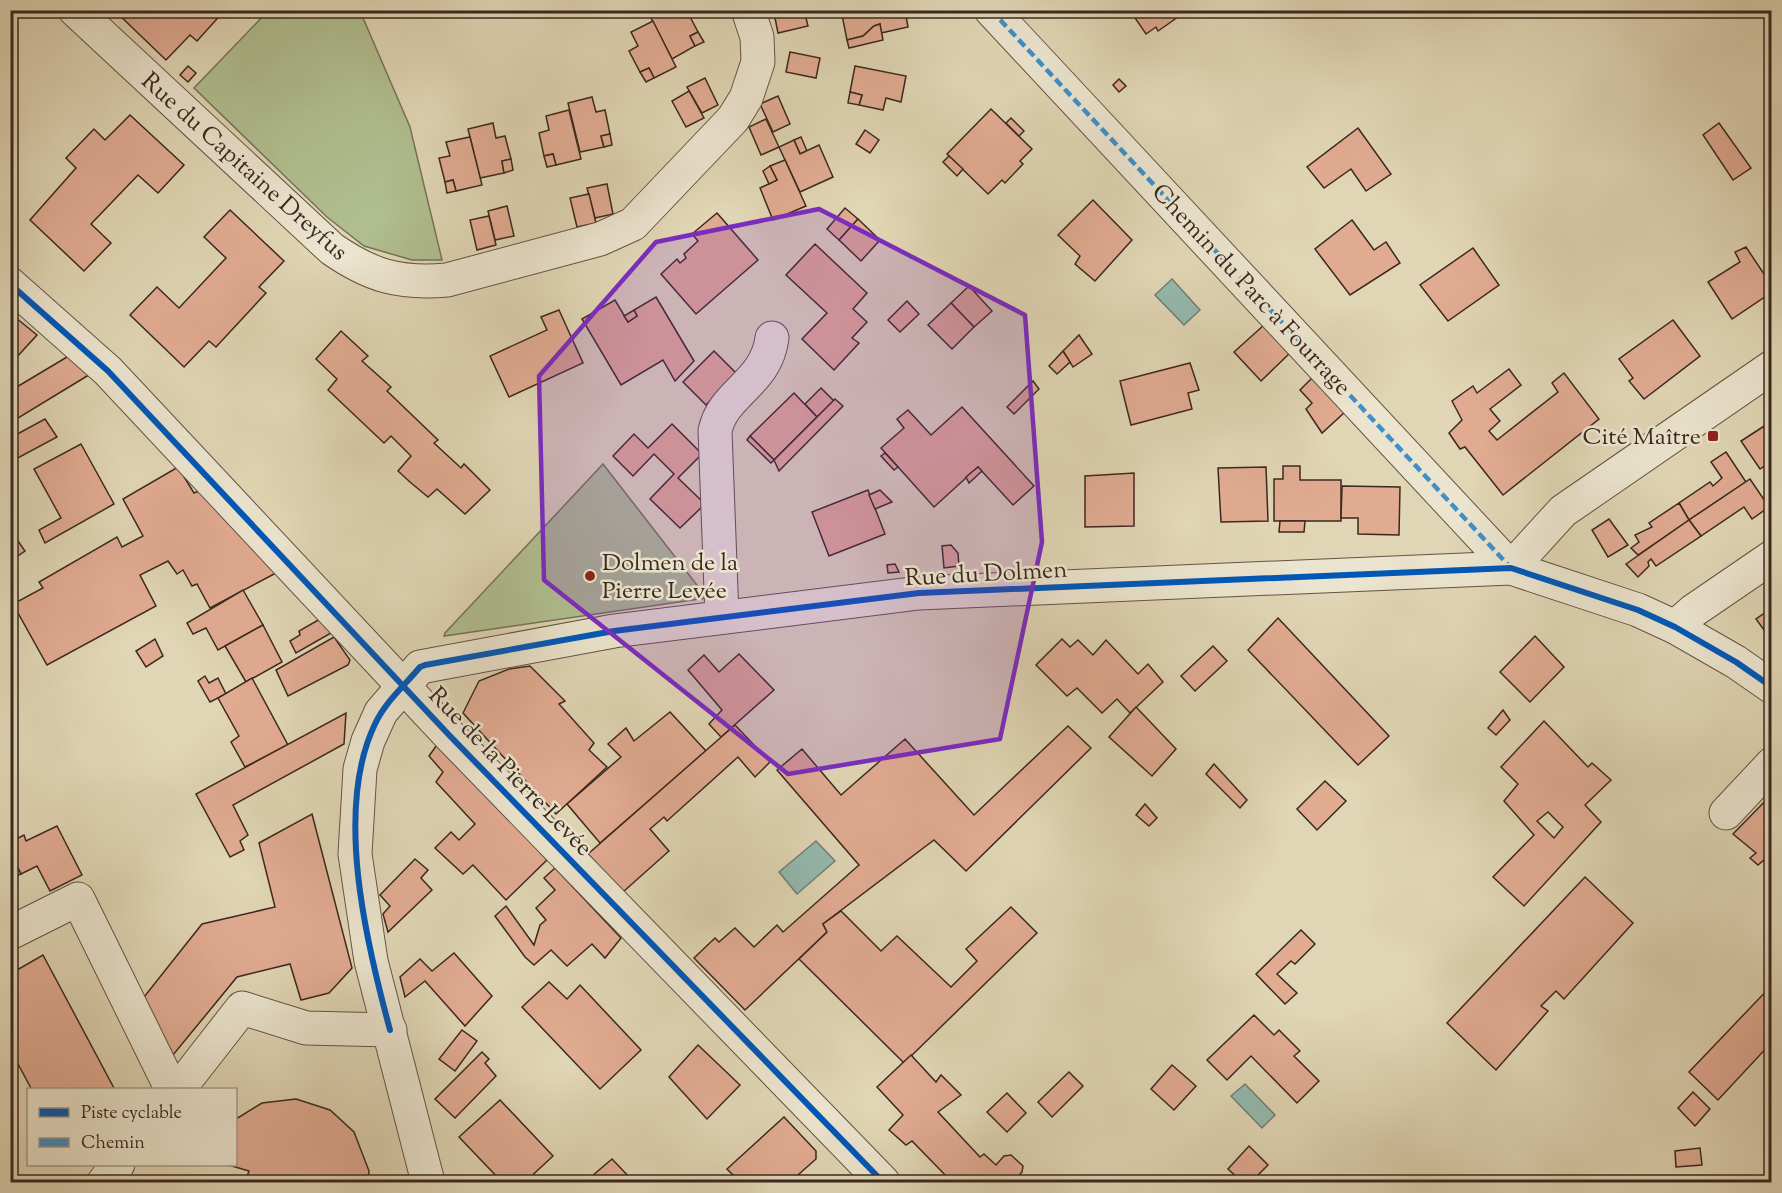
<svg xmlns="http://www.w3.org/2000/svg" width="1782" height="1193" viewBox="0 0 1782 1193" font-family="'Sorts Mill Goudy',serif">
	<rect width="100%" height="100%" fill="#e0d5b4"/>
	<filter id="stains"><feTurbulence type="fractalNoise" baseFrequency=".00333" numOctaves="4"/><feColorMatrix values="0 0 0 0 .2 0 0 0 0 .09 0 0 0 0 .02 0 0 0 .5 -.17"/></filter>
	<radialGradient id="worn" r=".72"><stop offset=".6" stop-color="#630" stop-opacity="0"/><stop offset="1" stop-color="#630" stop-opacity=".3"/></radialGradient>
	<g fill="#b0be8f" stroke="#767357" stroke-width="1.5">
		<polygon points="269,10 360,11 410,127 442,260 412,260 364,246 327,217 194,88"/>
		<polygon points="603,464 707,598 444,636 445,633"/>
	</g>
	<g fill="#94b9ae" stroke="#707f75" stroke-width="1.5">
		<polygon points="1172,279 1200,310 1184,325 1155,295"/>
		<polygon points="816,841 835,861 797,894 779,872"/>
		<polygon points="1245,1084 1275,1115 1262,1128 1231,1096"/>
	</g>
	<g fill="#e1ab92" stroke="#3b281f" stroke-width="1.5" fill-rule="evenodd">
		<polygon points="114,10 225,10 197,41 190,35 166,60"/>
		<polygon points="655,10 676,10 679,15 687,11 698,32 690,36 695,46 672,59 649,14"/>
		<polygon points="789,10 804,10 808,26 778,33 774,13"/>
		<polygon points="841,10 905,10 908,27 881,33 880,24 874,26 863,36 847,40"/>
		<polygon points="1139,10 1188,10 1158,31 1156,27 1146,34 1133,15"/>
		<polygon points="653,21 676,67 654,78 649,68 640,72 629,51 638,46 631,32"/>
		<polygon points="880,24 883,40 849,48 847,40 863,36 874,26"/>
		<polygon points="698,32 704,42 695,46 690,36"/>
		<polygon points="790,52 820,58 816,78 786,72"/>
		<polygon points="188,66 196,73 188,82 180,75"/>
		<polygon points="855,66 906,76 901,102 886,98 883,110 859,105 862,95 850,92"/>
		<polygon points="649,68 654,78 646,82 640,72"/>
		<polygon points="705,78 718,105 702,113 687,87"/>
		<polygon points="1119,79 1126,86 1119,92 1113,85"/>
		<polygon points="689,91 704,118 686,127 672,101"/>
		<polygon points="850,92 862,95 859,105 848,103"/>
		<polygon points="778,96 790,124 773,132 760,104"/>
		<polygon points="592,97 596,112 605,110 610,134 601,136 604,147 580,152 568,103"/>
		<polygon points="991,109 1032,149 1020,161 1023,164 1005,183 1002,180 988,194 947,154"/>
		<polygon points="569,110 581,159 556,165 553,154 544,156 539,133 549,130 546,116"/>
		<polygon points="130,115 184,165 158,193 138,175 91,224 111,243 84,271 30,220 76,168 66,158 94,129 105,140"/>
		<polygon points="1011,118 1024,131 1019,136 1006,123"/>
		<polygon points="766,119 779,147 761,155 749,127"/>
		<polygon points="493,123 496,138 505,136 511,159 502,161 504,173 480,178 468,129"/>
		<polygon points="1719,123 1751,168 1733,180 1703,135"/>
		<polygon points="1358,128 1391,174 1366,191 1351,169 1324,188 1307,167"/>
		<polygon points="865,130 879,140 870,153 856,144"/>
		<polygon points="610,134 612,145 604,147 601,136"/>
		<polygon points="470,137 482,185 456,191 453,180 445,182 439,158 450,156 446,142"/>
		<polygon points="801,137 807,151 800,154 794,140"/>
		<polygon points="794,140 800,154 819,145 833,177 800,192 779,147"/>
		<polygon points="553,154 556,165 547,167 544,156"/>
		<polygon points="949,156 963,169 957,176 943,162"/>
		<polygon points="511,159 513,170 504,173 502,161"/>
		<polygon points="785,160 806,206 773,220 760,188 777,180 770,166"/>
		<polygon points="770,166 777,180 769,184 763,171"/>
		<polygon points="453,180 456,191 447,193 445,182"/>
		<polygon points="607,184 613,214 595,218 587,188"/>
		<polygon points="589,194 596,223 577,227 570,198"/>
		<polygon points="1093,200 1132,240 1095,281 1075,264 1080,256 1058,235"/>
		<polygon points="507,206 514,236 495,240 488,211"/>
		<polygon points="845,208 858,219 839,240 827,229"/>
		<polygon points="230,210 284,261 259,287 266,293 216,347 209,341 184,367 130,315 157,287 179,308 226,258 204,237"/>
		<polygon points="717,213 758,260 696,314 661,274 677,259 680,263 686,258 684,254 698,241 692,234"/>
		<polygon points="489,216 496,245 477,250 470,220"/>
		<polygon points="858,219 880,240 861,261 839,240"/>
		<polygon points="1352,220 1374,250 1386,242 1400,263 1350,295 1315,249"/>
		<polygon points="815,244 867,293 853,309 867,322 852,338 859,343 834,370 802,339 827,313 786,275"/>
		<polygon points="1746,247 1772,286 1772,292 1732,319 1708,282 1740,262 1735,252"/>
		<polygon points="1473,248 1499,285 1448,321 1420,285"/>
		<polygon points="969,286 992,311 974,327 951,303"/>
		<polygon points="656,297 694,361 675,381 663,360 621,385 582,319 615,300 628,322 637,316 634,310"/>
		<polygon points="907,301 919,314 900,332 888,320"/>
		<polygon points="951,303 974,327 952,349 928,325"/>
		<polygon points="559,310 583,363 509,397 490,356 547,330 541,317"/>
		<polygon points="634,310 637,316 628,322 624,316"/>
		<polygon points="10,313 37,335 15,359 10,355"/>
		<polygon points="1673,320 1700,356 1644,399 1629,381 1633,378 1619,359"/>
		<polygon points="1264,325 1290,353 1261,381 1234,352"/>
		<polygon points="341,331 368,356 362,361 391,387 387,391 438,440 434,443 461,468 464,464 490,490 465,514 437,489 428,497 410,482 398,471 411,456 391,436 384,443 328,390 337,379 316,359"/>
		<polygon points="1079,335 1092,354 1073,367 1063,351"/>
		<polygon points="714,351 737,374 706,405 683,382"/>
		<polygon points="1063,351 1070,362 1057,374 1049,366"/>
		<polygon points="72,354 92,373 10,423 10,391"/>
		<polygon points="1190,363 1199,390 1188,393 1192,409 1131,425 1120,381"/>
		<polygon points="1509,369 1521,385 1490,409 1500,421 1489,431 1497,440 1558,392 1552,383 1564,373 1599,419 1503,495 1465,447 1460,449 1449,433 1462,420 1452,401 1473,386 1477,393"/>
		<polygon points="1313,377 1345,412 1322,433 1306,409 1312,403 1300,390"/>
		<polygon points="1033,381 1039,389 1014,414 1007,407"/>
		<polygon points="821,388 834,401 817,417 805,404"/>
		<polygon points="794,393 817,417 774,460 750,436"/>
		<polygon points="835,399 843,406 779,471 774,460"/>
		<polygon points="962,407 1034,486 1013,505 978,467 934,507 881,448 904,428 897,419 908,410 931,435"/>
		<polygon points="45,419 57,437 14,460 10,454 10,438"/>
		<polygon points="1772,421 1772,461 1760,469 1741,441"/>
		<polygon points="672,424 702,454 678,478 705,504 680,528 650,499 674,474 654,454 633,476 613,456 634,434 648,448"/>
		<polygon points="750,436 774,460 771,463 747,440"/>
		<polygon points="81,444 114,504 45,543 39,530 61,518 34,469"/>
		<polygon points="1726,452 1746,482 1689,520 1679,503 1710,482 1713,486 1722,478 1711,462"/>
		<polygon points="885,453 898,467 894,470 881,456"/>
		<polygon points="1283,466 1300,466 1300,480 1341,480 1341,521 1274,521 1274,479 1283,479"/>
		<polygon points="178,467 194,493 199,491 276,573 210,608 197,584 192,586 183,570 177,574 168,561 140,575 156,606 47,665 13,604 43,588 39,582 117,537 122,547 143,536 123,499"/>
		<polygon points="978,467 982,471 969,483 966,477"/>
		<polygon points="1266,467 1268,521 1221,522 1218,468"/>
		<polygon points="1134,473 1134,526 1085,527 1085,476"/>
		<polygon points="1750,479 1769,507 1752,519 1744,507 1701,536 1689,520"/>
		<polygon points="1342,486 1400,487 1399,535 1358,534 1358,518 1341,518"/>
		<polygon points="868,490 885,534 829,556 812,512"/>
		<polygon points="880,490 892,502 875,509 869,495"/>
		<polygon points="1679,503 1689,520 1638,555 1631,548 1639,542 1635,535 1652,527 1649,523"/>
		<polygon points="1609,519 1628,545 1608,557 1592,530"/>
		<polygon points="1689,520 1701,536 1656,566 1651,559 1648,562 1649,566 1638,577 1626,564"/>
		<polygon points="1280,521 1305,521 1304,532 1279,532"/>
		<polygon points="18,541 25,551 10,561 10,546"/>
		<polygon points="951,545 958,553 959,566 944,568 942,546"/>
		<polygon points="895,564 899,572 888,573 887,565"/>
		<polygon points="243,590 263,625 218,650 206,628 193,634 187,623"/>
		<polygon points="1772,608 1772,641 1756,619"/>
		<polygon points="1278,618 1389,736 1358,765 1248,650"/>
		<polygon points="320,619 331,633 296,653 290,641 300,635 299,631"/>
		<polygon points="263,625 282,662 246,682 225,646"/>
		<polygon points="1535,636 1564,667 1530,702 1500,672"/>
		<polygon points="334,637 350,660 348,665 288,696 276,670"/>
		<polygon points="155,639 163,656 146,667 136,651"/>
		<polygon points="1062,639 1070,647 1078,640 1093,655 1106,640 1138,674 1148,664 1163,682 1130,713 1117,699 1102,713 1077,688 1067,696 1036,665"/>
		<polygon points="1213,646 1227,661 1195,691 1181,676"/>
		<polygon points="739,654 774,690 721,737 709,724 722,710 688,670 704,655 719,672"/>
		<polygon points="530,666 565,701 559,704 594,743 589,750 607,767 556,814 463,713 479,681 509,669"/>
		<polygon points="205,676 209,683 218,678 226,694 210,702 198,681"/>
		<polygon points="252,678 288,745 245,767 231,742 239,736 218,698"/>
		<polygon points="1136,707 1176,749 1152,776 1109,737"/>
		<polygon points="1503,710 1510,720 1496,735 1488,728"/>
		<polygon points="670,712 706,751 600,843 567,804 621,757 608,744 626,728 634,741"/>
		<polygon points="346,713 344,744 233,805 248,835 240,841 244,850 230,857 196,794"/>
		<path d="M1544,721L1588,767L1592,763L1611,780L1585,805L1601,822L1524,906L1493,877L1534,835L1504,801L1518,784L1501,767ZM1548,812L1563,827L1554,838L1537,821Z"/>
		<polygon points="735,725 770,762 755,777 738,757 667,821 664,817 650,829 669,851 623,892 588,854"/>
		<polygon points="1068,726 1091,748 966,871 934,840 823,924 827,932 745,1010 694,958 715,938 719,942 735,928 754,947 777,925 783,932 859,865 777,770 802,749 841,795 905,739 974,815"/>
		<polygon points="439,742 547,860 506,900 473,865 463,874 435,848 451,832 459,840 475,824 436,782 443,772 429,756"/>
		<polygon points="1214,764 1247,800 1240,808 1206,774"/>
		<polygon points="1325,781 1346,801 1317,830 1297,809"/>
		<polygon points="1772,794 1772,853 1758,865 1750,858 1756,853 1733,834"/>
		<polygon points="1145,804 1157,818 1149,826 1136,815"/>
		<polygon points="312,814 352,968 329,993 301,1000 290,964 237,977 173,1055 144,997 202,924 275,907 259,843"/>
		<polygon points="57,826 82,875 50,891 37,866 21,874 10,853 10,842 24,835 26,841"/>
		<polygon points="10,853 21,874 10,879"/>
		<polygon points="415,859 428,870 421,878 432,890 388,932 383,914 390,906 380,895"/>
		<polygon points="555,868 621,938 605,958 592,944 567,966 551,950 534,965 525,957 495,916 506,906 534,945 540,925 546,920 536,908 555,890 544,878"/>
		<polygon points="1585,877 1633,923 1564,999 1556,991 1541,1006 1548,1011 1496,1070 1447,1023"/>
		<polygon points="1011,907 1037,933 904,1063 799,959 827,932 823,924 841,911 881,951 897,936 951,987 977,961 966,949"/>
		<polygon points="1301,930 1315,944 1295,964 1291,961 1277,974 1297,993 1285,1004 1256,974"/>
		<polygon points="454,953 492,996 465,1026 425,981 405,997 400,977 420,959 432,971"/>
		<polygon points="43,955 115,1090 32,1090 10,1049 10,974"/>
		<polygon points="549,982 567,999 580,985 641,1050 600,1089 522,1007"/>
		<polygon points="1772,985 1772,1042 1718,1100 1689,1072"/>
		<polygon points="1254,1015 1274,1035 1279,1030 1300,1051 1294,1056 1319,1081 1297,1103 1251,1056 1227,1080 1207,1060"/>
		<polygon points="462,1030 477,1041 455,1071 439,1059"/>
		<polygon points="698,1045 740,1085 707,1119 669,1077"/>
		<polygon points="482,1052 489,1059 485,1063 496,1076 455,1118 435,1099"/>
		<polygon points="911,1055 936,1082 941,1075 961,1095 938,1112 980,1157 984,1154 996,1165 1004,1156 1011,1155 1023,1166 1022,1172 1013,1182 952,1182 912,1141 906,1145 889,1130 903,1115 877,1087"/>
		<polygon points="1172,1065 1196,1086 1174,1110 1151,1089"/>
		<polygon points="1069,1072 1083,1086 1052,1117 1038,1102"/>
		<polygon points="1693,1092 1710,1109 1695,1126 1678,1108"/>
		<polygon points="1007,1093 1026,1113 1007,1132 987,1112"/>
		<polygon points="296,1099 330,1110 354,1132 369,1171 368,1182 245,1182 249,1171 225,1164 236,1164 236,1119 262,1103"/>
		<polygon points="500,1100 553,1156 525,1182 502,1182 459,1137"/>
		<polygon points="784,1117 816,1151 816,1159 790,1182 740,1182 727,1169"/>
		<polygon points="1249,1146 1268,1165 1251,1182 1242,1182 1228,1169"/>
		<polygon points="1700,1148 1702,1165 1676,1167 1675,1151"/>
		<polygon points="612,1159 634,1182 585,1182"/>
	</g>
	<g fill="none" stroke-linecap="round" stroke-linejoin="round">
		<g stroke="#645344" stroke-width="35">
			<g id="minor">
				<path d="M75,10L332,249C371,276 399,284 447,280L600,239L633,224L733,119L746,98L758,62L757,37L748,10"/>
				<polyline points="991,10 1511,568"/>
				<polyline points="10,284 108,371 450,736 883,1182"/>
				<polyline points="1511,568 1563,511 1772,367"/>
				<path d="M722,617L715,431C723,392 766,384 772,338"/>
				<polyline points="1675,627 1693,611 1772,557"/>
				<polyline points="1726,813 1772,764"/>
				<polyline points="10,933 78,899 172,1090"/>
				<polyline points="178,1090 242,1008 306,1028 390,1030"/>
				<polyline points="104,1182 118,1164"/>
				<polyline points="428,1182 371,961 355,854 360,769 368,741 381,712 420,667 614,631 919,593 1511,568 1638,610 1675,627 1736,662 1772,687"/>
			</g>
		</g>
		<use href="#minor" stroke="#ebe4ce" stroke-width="33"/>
		<polyline stroke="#3e8fca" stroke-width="4.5" stroke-dasharray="9 4.5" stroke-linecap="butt" points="991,10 1511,568"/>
		<g stroke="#ebe4ce" stroke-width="10">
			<g id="cycleway">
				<polyline points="10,284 108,371 450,736 883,1182"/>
				<path d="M390,1030C366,942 334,809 375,724C386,701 405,685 420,667L425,665L614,631L919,593L1511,568L1638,610L1675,627L1736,662L1772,687"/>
			</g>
		</g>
		<use href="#cycleway" stroke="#0057b8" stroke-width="6"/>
	</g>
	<path fill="#7b2cbf" fill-opacity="0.2" stroke="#7b2cbf" stroke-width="4.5" stroke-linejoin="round" d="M819,209L1025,315L1042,542L1000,739L788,774L544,580L539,376L656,242Z"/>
	<g fill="#8f2418" stroke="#ebe4ce" stroke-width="2">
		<rect x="1707" y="430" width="12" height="12" rx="3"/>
		<circle cx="590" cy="576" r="6"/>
	</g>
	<g text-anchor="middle" stroke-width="5" stroke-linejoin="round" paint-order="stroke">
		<g font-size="24" fill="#3b281f" stroke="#ebe4ce">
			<text transform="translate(245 166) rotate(42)" y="8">Rue du Capitaine Dreyfus</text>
			<text transform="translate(1252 289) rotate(47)" y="8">Chemin du Parc à Fourrage</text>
			<text transform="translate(986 573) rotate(-3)" y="8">Rue du Dolmen</text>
			<text transform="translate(511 771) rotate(46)" y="8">Rue de la Pierre Levée</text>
		</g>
		<g font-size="24" fill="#3b281f" stroke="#ebe4ce" text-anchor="end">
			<text x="1701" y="444">Cité Maître</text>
			<text x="602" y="570" text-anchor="start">Dolmen de la<tspan x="602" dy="28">Pierre Levée</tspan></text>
		</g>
	</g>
	<rect width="1782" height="1193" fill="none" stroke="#e0d5b4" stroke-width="36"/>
	<rect x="12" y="12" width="1758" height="1169" fill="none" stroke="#3b281f" stroke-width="3"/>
	<rect x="18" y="18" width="1746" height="1157" fill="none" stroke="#3b281f" stroke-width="1.5"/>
	<rect x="27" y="1088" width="210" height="78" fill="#ebe4ce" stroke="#a59988" stroke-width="1.5"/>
	<rect x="39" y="1108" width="30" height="9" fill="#0057b8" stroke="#a59988" stroke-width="1.5"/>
	<text x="81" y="1118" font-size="18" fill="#3b281f">Piste cyclable</text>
	<rect x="39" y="1138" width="30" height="9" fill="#3e8fca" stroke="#a59988" stroke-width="1.5"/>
	<text x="81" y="1148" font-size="18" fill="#3b281f">Chemin</text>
	<rect width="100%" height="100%" filter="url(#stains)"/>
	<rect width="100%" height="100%" fill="url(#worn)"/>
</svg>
